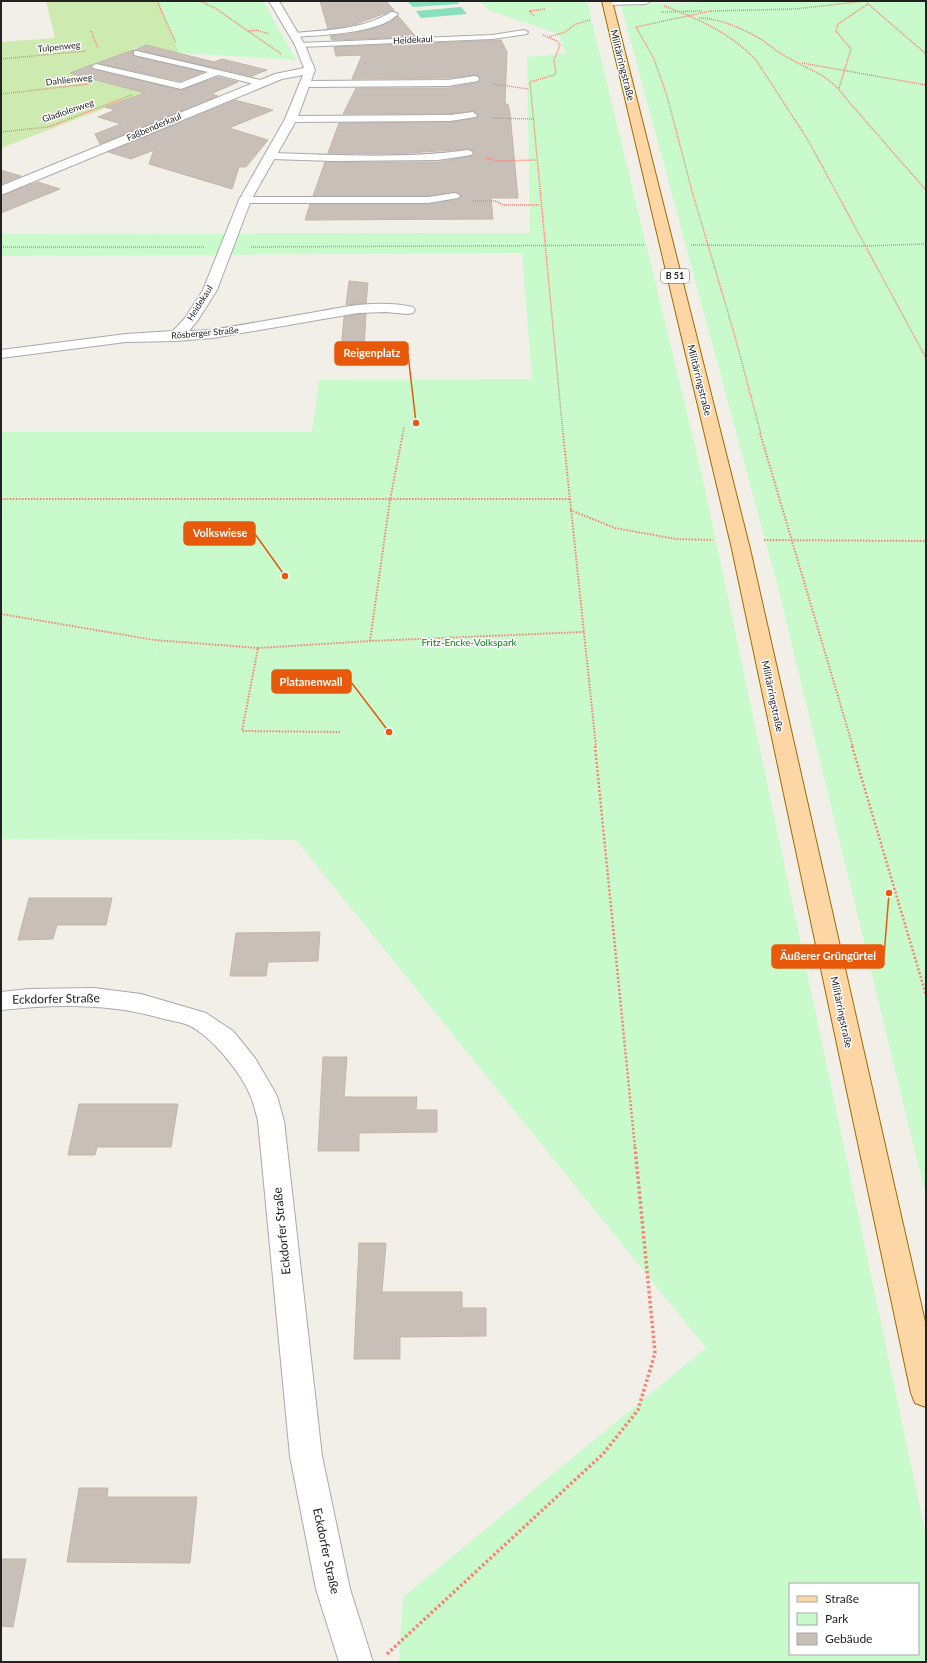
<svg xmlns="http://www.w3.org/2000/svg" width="927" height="1663" viewBox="0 0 927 1663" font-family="Lato,sans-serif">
	<rect width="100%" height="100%" fill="#f2efe9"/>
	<polygon fill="#cdebb0" points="46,1 159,1 179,53 145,45 70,73 145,93 1,148 1,42 55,38"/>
	<g fill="#c8facc" fill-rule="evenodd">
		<polygon points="159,1 263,1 296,60 179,53"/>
		<path d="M479,1H587L703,479L926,1536V1662H399L403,1597L706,1348L296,840L1,839V432H312L319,380L532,379L522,253L1,256V234L530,233L527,57L566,53L558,34L489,10ZM790,1584H918V1654H790Z"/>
		<polygon points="731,1 926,1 926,1197 778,588 621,5"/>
	</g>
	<g fill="#88e0be">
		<polygon points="407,1 457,1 459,4 413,7"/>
		<polygon points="461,7 467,14 421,18 416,11"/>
	</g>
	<g fill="#c7bfb8" stroke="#c4b6ab">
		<polygon points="320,1 386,1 394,10 356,24 328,29"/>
		<polygon points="398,16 416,37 332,40 330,36 349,34 378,27 390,22"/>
		<polygon points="501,40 507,52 505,104 508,104 510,113 518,198 491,198 493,219 305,220 310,204 428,204 458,199 462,196 455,192 428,196 313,196 325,162 438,162 471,156 474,153 468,149 394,154 328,153 339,123 450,122 476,118 478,116 473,111 450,114 343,114 356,88 448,88 478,82 480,80 479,76 475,75 448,78 352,79 362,55 336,56 334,47"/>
		<polygon points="146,45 214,62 222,59 267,70 252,76 135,50"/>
		<polygon points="133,50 134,56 203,72 180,81 97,63"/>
		<polygon points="91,65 93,69 181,90 218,77 238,82 211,94 218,96 100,144 95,134 121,124 98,117 115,110 105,107 145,93 70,73"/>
		<polygon points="235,100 273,110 229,128 268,140 246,167 239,167 232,189 149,164 154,150 131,159 108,152"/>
		<polygon points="1,170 21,176 1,184"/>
		<polygon points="38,182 60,189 1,213 1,196"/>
		<polygon points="349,281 368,283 366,303 346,305"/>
		<polygon points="358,314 366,314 364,349 341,349 344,317"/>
		<polygon points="29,898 112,898 106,925 57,925 53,939 18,940"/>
		<polygon points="320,932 318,961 268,962 266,976 230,976 236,933"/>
		<polygon points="323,1057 347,1057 344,1097 417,1097 416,1110 437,1110 437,1132 359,1133 359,1151 318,1151"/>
		<polygon points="79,1104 178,1104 171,1147 97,1147 95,1155 68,1155"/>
		<polygon points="359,1243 386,1243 382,1292 462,1292 462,1308 486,1308 486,1336 400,1337 400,1359 354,1359"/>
		<polygon points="79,1488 108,1488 107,1497 197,1497 190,1563 67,1562"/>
		<polygon points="1,1559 26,1559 13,1627 1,1626"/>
	</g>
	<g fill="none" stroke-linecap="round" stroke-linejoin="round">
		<g stroke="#a9a9a9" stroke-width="2">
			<g id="service">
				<path d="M391,12H394L398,14C379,34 321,35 294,37L290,35L294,33C327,30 362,30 391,12Z"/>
				<polygon points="524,30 528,32 527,34 492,39 300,47 296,45 300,43 492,35"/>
				<polygon points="134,51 137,51 265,81 266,83 262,86 218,75 181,89 93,68 92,66 96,64 180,83 208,72 134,55"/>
				<polygon points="475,76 478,77 479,79 478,81 448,86 306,87 302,84 306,81 448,80"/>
				<polygon points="473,112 477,115 476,117 450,121 291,122 287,119 291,116 450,115"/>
				<path d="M468,150L471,151L473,153L471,155L438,160L333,161L271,159L266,156L271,153C336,155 403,159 468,150Z"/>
				<polygon points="455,193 458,194 460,196 458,198 428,203 245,203 240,200 245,197 428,197"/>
			</g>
		</g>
		<g stroke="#a9a9a9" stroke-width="2">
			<g id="minor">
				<path d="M269,1H279L305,45L315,70L297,119L251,200L217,290L198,320L189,331L213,330C245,324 277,319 310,313C343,307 379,299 413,307L415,310L413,313L408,314L385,312L358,313L213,338L176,341L126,342L1,358V350L126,334L173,331L185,318L203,290L239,200L285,119L303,75L282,79L1,195V186L275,74L304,68L295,45Z"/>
				<path d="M94,988L141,994L206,1013L233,1031L255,1058L273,1089L277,1096L284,1121L322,1456L350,1589L373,1662H339L316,1589L290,1456L258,1121C256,1113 254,1105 251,1097C242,1074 212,1036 188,1025C181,1022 172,1021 164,1019C111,1003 56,1004 1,1010V992L28,989Z"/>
			</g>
		</g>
		<g stroke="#a9a9a9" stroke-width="2">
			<polygon id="tertiary" points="603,1 651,1 646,4 607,5 604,4"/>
		</g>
		<g stroke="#a06b00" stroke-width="2">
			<polygon id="primary" points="602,1 612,1 750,549 926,1326 926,1407 915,1403 911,1393 732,549"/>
		</g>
		<g stroke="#fa8072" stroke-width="1.5" stroke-dasharray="1 1" stroke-linecap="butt">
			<polyline points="157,1 176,43"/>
			<polyline points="200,1 215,8 281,54"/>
			<polyline points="867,3 926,54"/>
			<path d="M664,6C699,19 730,33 756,60L808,140L926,358"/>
			<polyline points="711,11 636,27 654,59 667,96 692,191 734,333 761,434"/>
			<polyline points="711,11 795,9 866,1"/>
			<polyline points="661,12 702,11"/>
			<polyline points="534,16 529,11 545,9"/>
			<path d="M699,18C718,18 741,28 757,37C767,42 775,51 785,56C814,73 828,73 849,102L926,190"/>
			<polyline points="91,31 98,48"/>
			<polyline points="248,31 256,30 269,34"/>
			<polyline points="543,35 557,41 560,45 554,60 556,73 554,75 530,82 563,434"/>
			<polyline points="549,37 565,32 576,24 590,20"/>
			<polyline points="1,59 86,51"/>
			<polyline points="802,63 926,85"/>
			<polyline points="493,84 529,89"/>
			<polyline points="839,88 851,49 836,31 838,24 868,4"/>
			<polyline points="1,94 89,84"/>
			<polyline points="491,118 534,119"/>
			<polyline points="1,132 48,127 132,95"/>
			<polyline points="486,158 497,161 536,160"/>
			<polyline points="473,201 496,201 503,205 540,205"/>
			<polyline points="691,245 865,246 926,244"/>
			<polyline points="1,247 204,247"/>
			<polyline points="251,247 644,245"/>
			<polyline points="403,434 404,426"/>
		</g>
		<g stroke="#fa8072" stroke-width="2" stroke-dasharray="1.5 1.5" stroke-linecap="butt">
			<polyline points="563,433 596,747"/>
			<polyline points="760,433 853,747"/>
			<polyline points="1,499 569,499"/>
			<polyline points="570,510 615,528 676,539 713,540"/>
			<polyline points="764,540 926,541"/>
			<polyline points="1,614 154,640 258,648"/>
			<polyline points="370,641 390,500 403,433"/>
			<polyline points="340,732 242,731 258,648 370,641 583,632"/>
		</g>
		<g stroke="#fa8072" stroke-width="2.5" stroke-dasharray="2 2" stroke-linecap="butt">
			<polyline points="595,746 635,1148"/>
			<polyline points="852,746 926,995"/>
		</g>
		<polyline stroke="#fa8072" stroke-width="3.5" stroke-dasharray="2.5 2.5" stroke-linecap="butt" points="387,1654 603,1454 638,1410 655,1353 635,1147"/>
		<use href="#service" fill="#fff" fill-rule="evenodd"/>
		<use href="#minor" fill="#fff" fill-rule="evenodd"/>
		<use href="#tertiary" fill="#fff" fill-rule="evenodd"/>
		<use href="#primary" fill="#fcd6a4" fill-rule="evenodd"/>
	</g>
	<g text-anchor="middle" stroke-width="3" stroke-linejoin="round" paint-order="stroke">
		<g font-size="9" fill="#222" stroke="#fff">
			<text transform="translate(413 40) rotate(-3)" y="3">Heidekaul</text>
			<text transform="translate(59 47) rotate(-6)" y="3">Tulpenweg</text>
			<text transform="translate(69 80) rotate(-6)" y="3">Dahlienweg</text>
			<text transform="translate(68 111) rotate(-19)" y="3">Gladiolenweg</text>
			<text transform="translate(154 127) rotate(-23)" y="3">Faßbenderkaul</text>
			<text transform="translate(200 303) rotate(-58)" y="3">Heidekaul</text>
			<text transform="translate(205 333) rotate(-5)" y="3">Rösberger Straße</text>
		</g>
		<rect fill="#fff" stroke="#646464" stroke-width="1" x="661" y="269" width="28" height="14" rx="3"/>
		<g font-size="9" font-weight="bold" fill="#222">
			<text x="675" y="279">B 51</text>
		</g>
		<g font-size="10" fill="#222" stroke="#fff">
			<text transform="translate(623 65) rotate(76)" y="4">Militärringstraße</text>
			<text transform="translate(700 380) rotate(76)" y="4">Militärringstraße</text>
			<text transform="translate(773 696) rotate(78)" y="4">Militärringstraße</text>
			<text transform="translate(842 1012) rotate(78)" y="4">Militärringstraße</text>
		</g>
		<g font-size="10" fill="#0c8416" stroke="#fff">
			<text x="469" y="646">Fritz-Encke-Volkspark</text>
		</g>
		<g font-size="12" fill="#222" stroke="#fff">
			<text transform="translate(56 999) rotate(-1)" y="4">Eckdorfer Straße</text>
			<text transform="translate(282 1231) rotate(-96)" y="4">Eckdorfer Straße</text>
			<text transform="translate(326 1551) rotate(78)" y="4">Eckdorfer Straße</text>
		</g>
	</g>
	<path fill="none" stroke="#e8590c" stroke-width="1.5" d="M416 423L408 354M285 576L255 534M389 732L351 682M889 893L884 956"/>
	<g fill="#e8590c" stroke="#fff" stroke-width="1.5">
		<circle cx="416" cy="423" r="4"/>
		<circle cx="285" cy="576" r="4"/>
		<circle cx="389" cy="732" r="4"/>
		<circle cx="889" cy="893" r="4"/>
	</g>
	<g fill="#e8590c" stroke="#e8590c" stroke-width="1.5">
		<rect x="335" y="342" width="73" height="23" rx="4"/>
		<rect x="184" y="522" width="71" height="23" rx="4"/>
		<rect x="272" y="670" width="79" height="23" rx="4"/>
		<rect x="772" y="945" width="112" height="23" rx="4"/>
	</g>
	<g font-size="11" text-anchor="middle" font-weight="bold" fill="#fff">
		<text x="372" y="357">Reigenplatz</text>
		<text x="220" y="537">Volkswiese</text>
		<text x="311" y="686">Platanenwall</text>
		<text x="828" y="960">Äußerer Grüngürtel</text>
	</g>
	<rect width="927" height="1663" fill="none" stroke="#222222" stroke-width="4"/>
	<rect x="789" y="1583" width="130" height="72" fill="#ffffff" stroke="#a7a7a7"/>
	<rect x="797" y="1596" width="20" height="6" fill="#fcd6a4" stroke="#a7a7a7"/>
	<text x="825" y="1603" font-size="12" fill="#222222">Straße</text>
	<rect x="797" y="1613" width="20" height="12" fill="#c8facc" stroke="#a7a7a7"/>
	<text x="825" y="1623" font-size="12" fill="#222222">Park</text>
	<rect x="797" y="1633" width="20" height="12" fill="#c7bfb8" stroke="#a7a7a7"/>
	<text x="825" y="1643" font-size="12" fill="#222222">Gebäude</text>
</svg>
